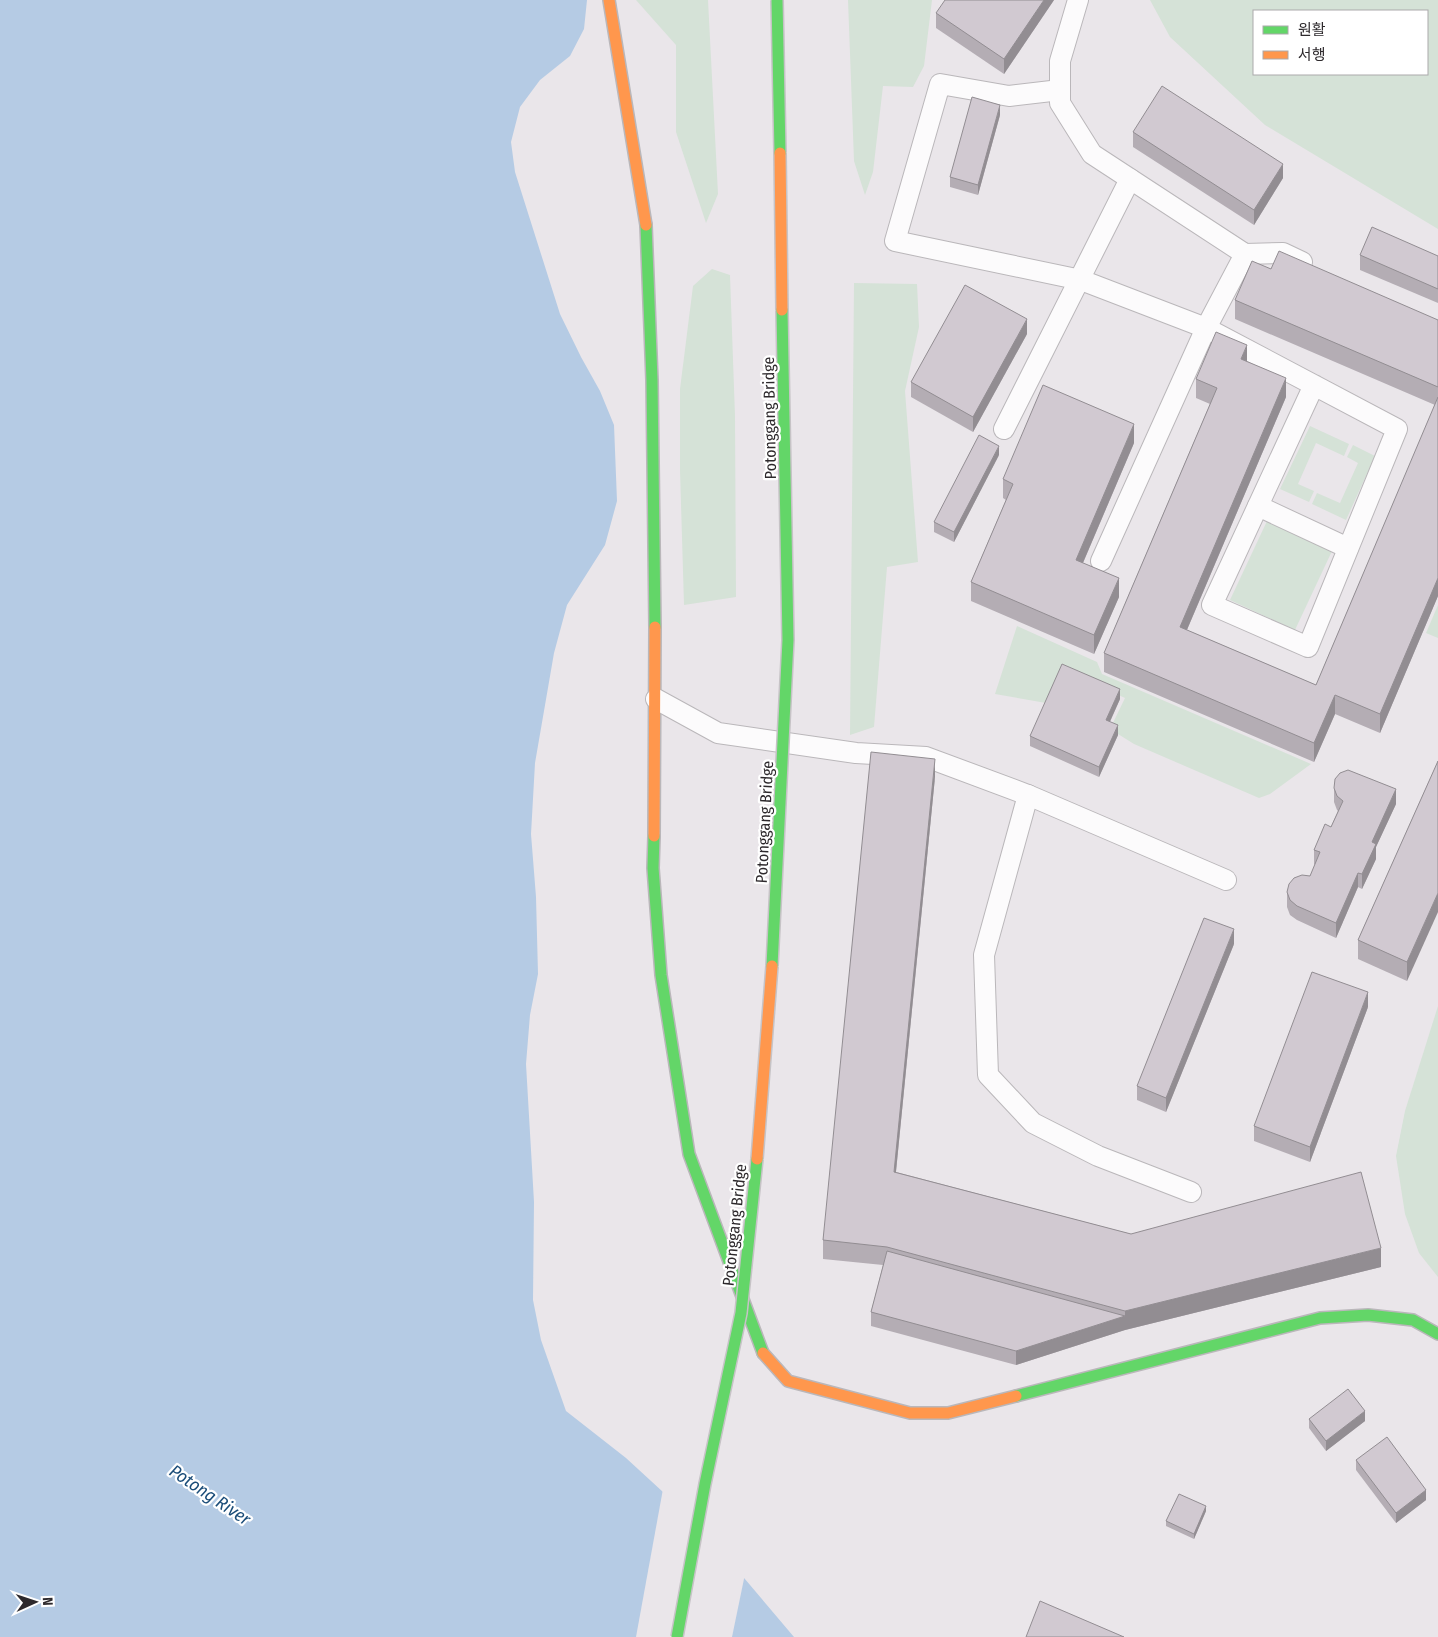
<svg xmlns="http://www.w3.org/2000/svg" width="1438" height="1637" viewBox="0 0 1438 1637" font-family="'Fira Sans Condensed','Noto Sans KR',sans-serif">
	<rect width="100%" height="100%" fill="#eae6ea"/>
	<g fill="#d5e2d7" fill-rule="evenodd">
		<polygon points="636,0 708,0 718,194 706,223 676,132 676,45"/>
		<polygon points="848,0 932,0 924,66 913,87 883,86 873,172 865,195 854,161"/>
		<path d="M1150,0H1438V229L1265,125L1170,37ZM1254,11H1427V74H1254Z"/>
		<polygon points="712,269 730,275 735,416 736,597 684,605 680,470 680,389 693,286"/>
		<polygon points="854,283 917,284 919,327 905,391 918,562 887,567 874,727 850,735"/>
		<polygon points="1310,426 1349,444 1344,456 1316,443 1298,484 1314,491 1309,502 1280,489"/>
		<polygon points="1353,445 1375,456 1346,520 1312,504 1317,493 1340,503 1358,463 1347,457"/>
		<polygon points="1267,521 1332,551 1295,630 1230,600"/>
		<polygon points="1438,605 1438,638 1426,633"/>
		<polygon points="1017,626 1097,662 1102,674 1311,764 1270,794 1259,798 1134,744 1110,729 1125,698 1061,669 1046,703 995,694"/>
		<polygon points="1438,1006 1438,1277 1419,1253 1405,1214 1396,1156 1405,1111"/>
	</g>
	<polygon fill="#b5cbe4" points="0,0 587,0 584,29 570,56 540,80 520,107 511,142 515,172 560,314 581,357 600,391 614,425 617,501 605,545 567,605 554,653 535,763 531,834 536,897 538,974 530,1015 526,1064 534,1202 533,1300 541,1340 566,1411 626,1458 700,1526 794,1637 0,1637"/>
	<polygon fill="#eae6ea" points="663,1489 702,1524 745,1574 732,1637 636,1637"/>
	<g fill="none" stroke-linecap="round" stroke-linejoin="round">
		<g stroke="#bab7ba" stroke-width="22">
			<g id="lane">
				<polyline points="1078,0 1060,61 1060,103 1092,154 1245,254 1283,253 1302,262"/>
				<polyline points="1060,90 1009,96 940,84 895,241 1081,280 1206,328 1397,429 1308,647 1212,605 1314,385"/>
				<polyline points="1004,429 1130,179"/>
				<polyline points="1258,506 1348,548"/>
				<polyline points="1101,561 1206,328 1245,254"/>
				<polyline points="656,699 718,733 856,753 926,757 1028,795 1226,880"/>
				<polyline points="1028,795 984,955 988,1075 1033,1123 1098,1156 1191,1192"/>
			</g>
		</g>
		<g stroke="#bab7ba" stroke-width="14">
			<g id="fast">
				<polyline points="646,225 652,380 655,627"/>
				<polyline points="654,836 653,868 661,975 689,1154 763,1353"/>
				<polyline points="1016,1396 1320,1318 1368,1315 1413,1320 1438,1334"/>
			</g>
		</g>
		<g stroke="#bab7ba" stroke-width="14">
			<g id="slow">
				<polyline points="609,0 646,225"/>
				<polyline points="654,836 655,627"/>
				<polyline points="763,1353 788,1381 910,1413 948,1413 1016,1396"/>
			</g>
		</g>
		<use href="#lane" stroke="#fcfbfc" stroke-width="20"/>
		<use href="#fast" stroke="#63d668" stroke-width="11"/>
		<use href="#slow" stroke="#ff974d" stroke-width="11"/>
		<g stroke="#c6c3c6" stroke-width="14" stroke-linecap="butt">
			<g id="fast-bridge">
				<polyline points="777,0 780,153"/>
				<polyline points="772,966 788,640 782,310"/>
				<polyline points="677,1637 705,1484 741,1313 757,1159"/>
			</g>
		</g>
		<g stroke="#c6c3c6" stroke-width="14" stroke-linecap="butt">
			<g id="slow-bridge">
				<polyline points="780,153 782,310"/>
				<polyline points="757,1159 772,966"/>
			</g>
		</g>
		<use href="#fast-bridge" stroke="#63d668" stroke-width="11"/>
		<use href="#slow-bridge" stroke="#ff974d" stroke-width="11"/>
	</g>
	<g fill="#b4adb4">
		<polygon points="1054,0 1004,74 936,28 936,13"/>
		<polygon points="1000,115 978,195 950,187 950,177"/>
		<polygon points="1133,132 1283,178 1254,225 1133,147"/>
		<polygon points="1360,255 1438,256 1438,303 1360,270"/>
		<polygon points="1271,269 1438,320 1438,596 1380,733 1335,714 1314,762 1104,672 1104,653 1210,404 1196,398 1196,379 1247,362 1286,397 1187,630 1316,685 1435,405 1235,319 1235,300"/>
		<polygon points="1027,334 973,432 911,397 911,382"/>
		<polygon points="1134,443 1083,563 1119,597 1094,654 971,601 971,582 1006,500 1003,498 1003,479"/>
		<polygon points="999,455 954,542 934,532 934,522"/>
		<polygon points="1120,699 1110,722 1118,735 1099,777 1030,746 1030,736"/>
		<polygon points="1438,761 1407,981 1358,959 1358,940"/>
		<polygon points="935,777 896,1172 1131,1234 1381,1267 1125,1330 1016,1365 871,1326 871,1312 883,1265 823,1259 823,1240"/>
		<polygon points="1334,788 1396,804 1376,847 1376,859 1362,889 1358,887 1336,938 1297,920 1290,915 1287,907 1287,892 1310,876 1315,865 1314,864 1314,850 1331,827 1338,811 1337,810 1334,802"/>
		<polygon points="1234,944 1166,1112 1137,1100 1137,1086"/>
		<polygon points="1368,1007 1310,1162 1254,1141 1254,1126"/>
		<polygon points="1309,1419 1365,1421 1326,1451 1309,1428"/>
		<polygon points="1356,1460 1426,1500 1396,1523 1356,1470"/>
		<polygon points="1206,1511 1194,1539 1166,1526 1166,1521"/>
	</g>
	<g fill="#928d92">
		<polygon points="1044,0 1054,0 1004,74 1004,59"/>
		<polygon points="1000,105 1000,115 978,195 978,185"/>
		<polygon points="1283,164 1283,178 1254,225 1254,210"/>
		<polygon points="1027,319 1027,334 973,432 973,417"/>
		<polygon points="1247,345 1247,364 1241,359"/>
		<polygon points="1286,378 1286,397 1180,646 1180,627"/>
		<polygon points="1134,424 1134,443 1076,579 1076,560"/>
		<polygon points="999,446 999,455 954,542 954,532"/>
		<polygon points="1119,578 1119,597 1094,654 1094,635"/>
		<polygon points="1438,578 1438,596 1380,733 1380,714"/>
		<polygon points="1120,689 1120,699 1106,730 1106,720"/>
		<polygon points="1335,695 1335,714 1314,762 1314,743"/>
		<polygon points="1118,725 1118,735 1099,777 1099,767"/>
		<polygon points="935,759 935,777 894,1191 894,1172"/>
		<polygon points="1396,789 1396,804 1376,847 1376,859 1362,889 1362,874 1372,842"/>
		<polygon points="1358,873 1358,887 1336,938 1336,923"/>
		<polygon points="1438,893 1438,912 1407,981 1407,962"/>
		<polygon points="1234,929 1234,944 1166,1112 1166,1098"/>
		<polygon points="1368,992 1368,1007 1310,1162 1310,1147"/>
		<polygon points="1381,1248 1381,1267 1125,1330 1016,1365 1016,1351 1125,1316 1125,1311"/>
		<polygon points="1365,1411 1365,1421 1326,1451 1326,1441"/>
		<polygon points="1426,1490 1426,1500 1396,1523 1396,1513"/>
		<polygon points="1206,1506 1206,1511 1194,1539 1194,1534"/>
	</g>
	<g fill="#d1c9d1" stroke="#928d92">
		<polygon points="945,0 1044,0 1004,59 936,13"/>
		<polygon points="1162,86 1283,164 1254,210 1133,132"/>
		<polygon points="972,97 1000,105 978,185 950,177"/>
		<polygon points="1372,227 1438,256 1438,289 1360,255"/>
		<polygon points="1279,251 1438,320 1438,387 1235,300 1252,261 1271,269"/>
		<polygon points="965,285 1027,319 973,417 911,382"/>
		<polygon points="1216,332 1247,345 1241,359 1286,378 1180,627 1316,685 1438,397 1438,578 1380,714 1335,695 1314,743 1104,653 1217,388 1196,379"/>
		<polygon points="1043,385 1134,424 1076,560 1119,578 1094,635 971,582 1013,484 1003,479"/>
		<polygon points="979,435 999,446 954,532 934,522"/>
		<polygon points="1062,664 1120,689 1106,720 1118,725 1099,767 1030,736"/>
		<polygon points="871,752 935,759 894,1172 1131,1234 1361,1172 1381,1248 1125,1311 887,1247 823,1240"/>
		<polygon points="1438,761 1438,893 1407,962 1358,940"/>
		<polygon points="1348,770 1396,789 1372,842 1376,844 1362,874 1358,873 1336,923 1297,906 1290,900 1287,892 1289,884 1294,878 1302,875 1310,876 1320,852 1314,850 1325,824 1331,827 1343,801 1337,796 1334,788 1335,779 1340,773"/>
		<polygon points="1204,918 1234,929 1166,1098 1137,1086"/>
		<polygon points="1312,972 1368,992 1310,1147 1254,1126"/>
		<polygon points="887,1251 1125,1316 1016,1351 871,1312"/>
		<polygon points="1348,1389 1365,1411 1326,1441 1309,1419"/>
		<polygon points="1387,1437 1426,1490 1396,1513 1356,1460"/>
		<polygon points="1179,1494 1206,1506 1194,1534 1166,1521"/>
		<polygon points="1040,1601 1124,1637 1026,1637"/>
	</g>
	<g text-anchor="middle" stroke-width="4.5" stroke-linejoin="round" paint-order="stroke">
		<g font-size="16" fill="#2d292c" stroke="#fff">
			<text transform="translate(769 418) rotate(-91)" y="6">Potonggang Bridge</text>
			<text transform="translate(764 822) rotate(-87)" y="6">Potonggang Bridge</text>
			<text transform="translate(734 1225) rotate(-84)" y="6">Potonggang Bridge</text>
		</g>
		<g font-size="18" font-style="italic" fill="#1b4d79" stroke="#fff">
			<text transform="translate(210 1495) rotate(34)" y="6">Potong River</text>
		</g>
	</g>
	<rect x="1253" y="10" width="175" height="65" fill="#ffffff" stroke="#aba9ab"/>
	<rect x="1263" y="26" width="25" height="8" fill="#63d668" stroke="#aba9ab"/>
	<text x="1298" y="35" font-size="15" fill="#2d292c">원활</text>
	<rect x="1263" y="51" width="25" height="8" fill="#ff974d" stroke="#aba9ab"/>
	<text x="1298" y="60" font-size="15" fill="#2d292c">서행</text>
	<g transform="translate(35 1602) rotate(87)" stroke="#ffffff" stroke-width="4" paint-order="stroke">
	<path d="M0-4L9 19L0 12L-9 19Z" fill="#2d292c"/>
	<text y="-8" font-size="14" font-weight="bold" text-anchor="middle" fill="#2d292c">N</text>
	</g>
</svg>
